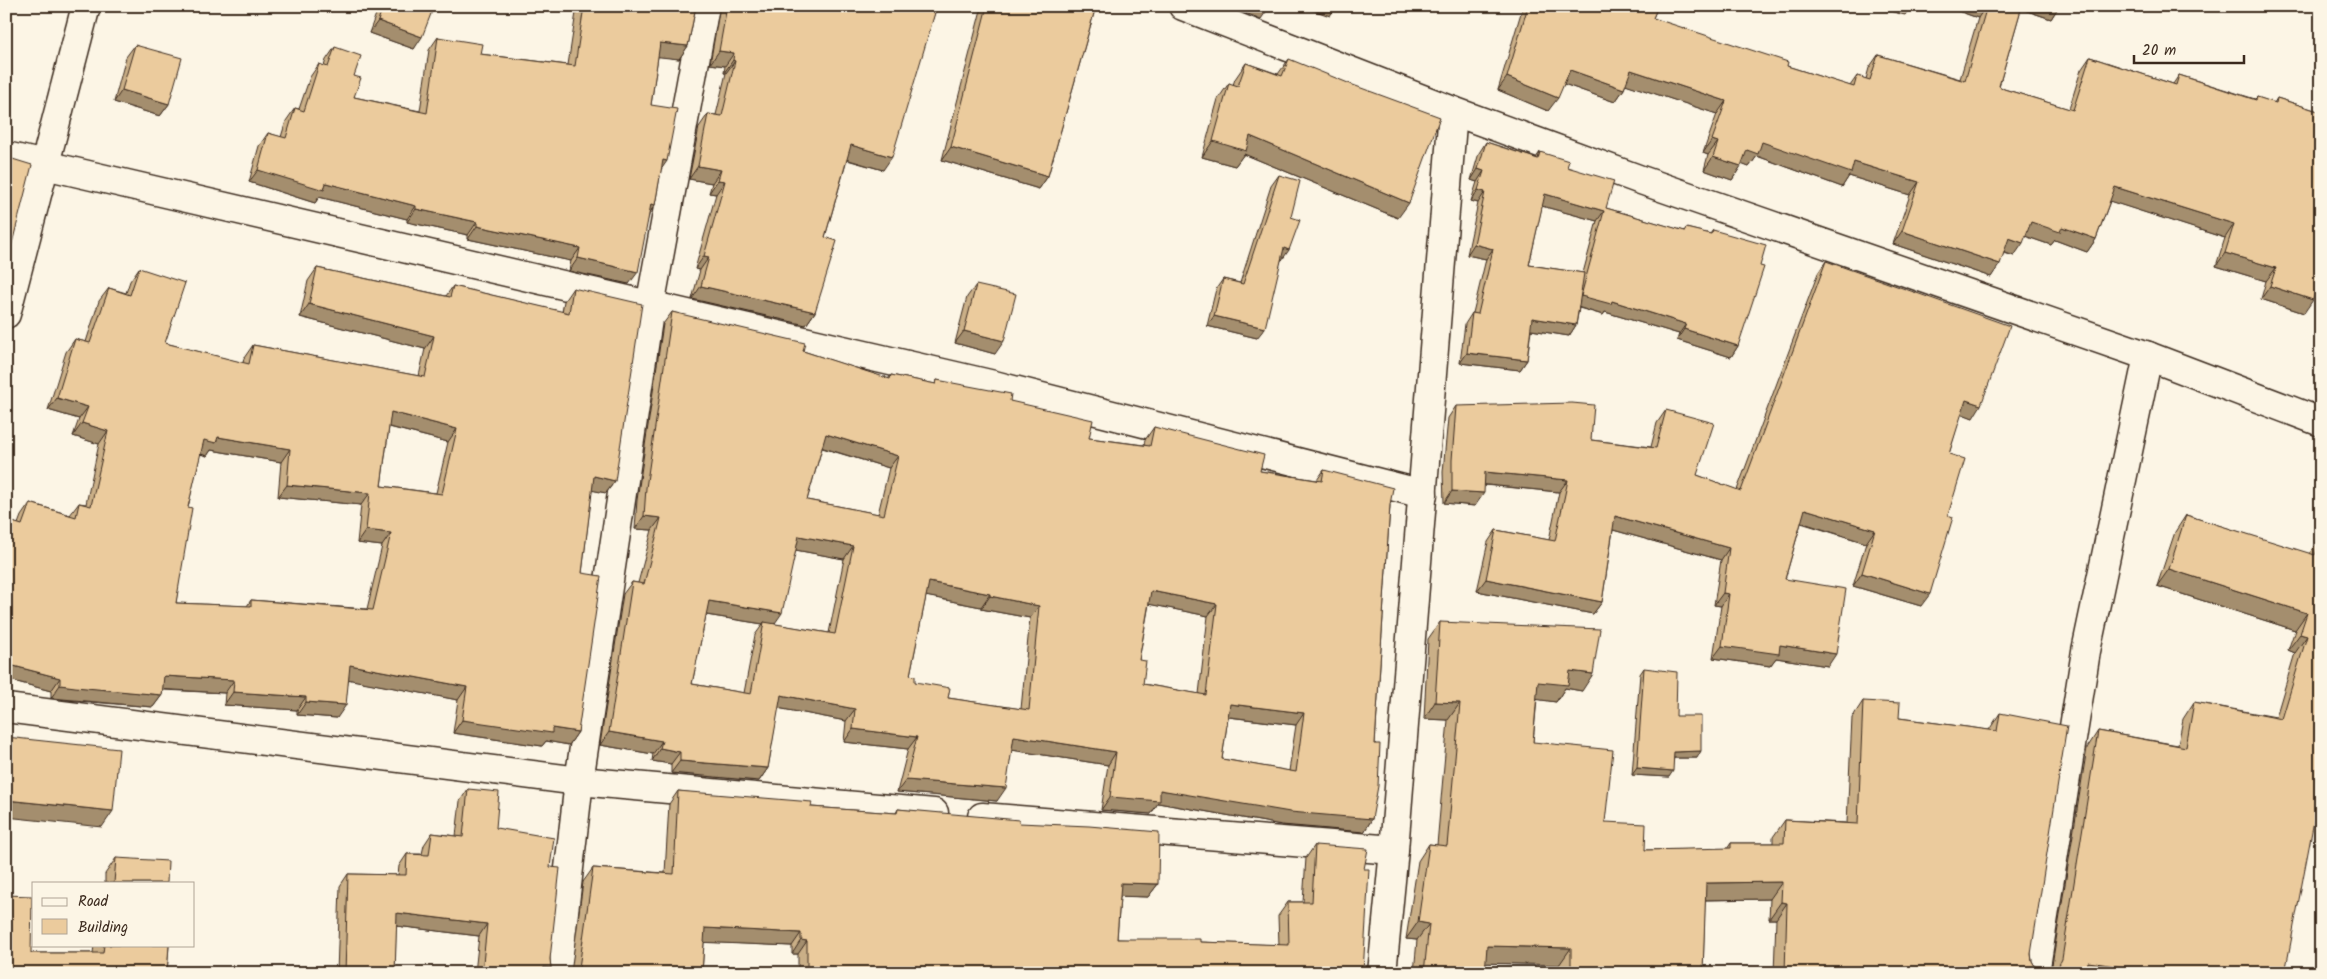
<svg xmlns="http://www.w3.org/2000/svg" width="2327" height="979" viewBox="0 0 2327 979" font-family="Kalam,sans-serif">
	<rect width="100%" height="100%" fill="#fcf5e5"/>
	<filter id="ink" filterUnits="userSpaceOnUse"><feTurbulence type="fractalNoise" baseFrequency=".02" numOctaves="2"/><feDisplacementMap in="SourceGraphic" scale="10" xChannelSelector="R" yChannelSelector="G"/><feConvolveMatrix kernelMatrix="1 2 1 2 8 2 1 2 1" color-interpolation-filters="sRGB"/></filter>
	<g filter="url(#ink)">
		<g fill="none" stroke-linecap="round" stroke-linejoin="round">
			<g stroke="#3b2a1e" stroke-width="31">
				<g id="street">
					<polyline points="6,156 994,385 1423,494"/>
					<polyline points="6,314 86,6"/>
					<polyline points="6,708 579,781 934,813"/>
					<polyline points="982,817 1394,850"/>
					<polyline points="557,973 579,781 650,306 705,6"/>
					<polyline points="1382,973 1394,850 1453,111"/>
					<polyline points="2035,973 2086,651 2148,356"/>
				</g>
			</g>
			<g stroke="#3b2a1e" stroke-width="31">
				<polyline id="secondary" points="1183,6 1453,111 1641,180 2148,356 2321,422"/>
			</g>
			<use href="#street" stroke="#fcf5e5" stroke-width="28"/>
			<use href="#secondary" stroke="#fcf5e5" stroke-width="28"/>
		</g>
		<g fill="#caaf87" stroke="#3b2a1e" fill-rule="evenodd">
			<polygon points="379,6 434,6 414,49 369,33"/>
			<polygon points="577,6 696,6 688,46 679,59 658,56 651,105 661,170 655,205 650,212 629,284 569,271 571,261 468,239 468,235 407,222 407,219 319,197 315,203 249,182 259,146 268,133 281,137 286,121 295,108 299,109 310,77 319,64 324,66 326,60 335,47 354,76 354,97 420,111 429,50 438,37 480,54 568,65"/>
			<polygon points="720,6 937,6 883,170 847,160 825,237 815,312 806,325 692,299 700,270 695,269 716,194 709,193 712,183 689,179 699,127 708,114 716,115 726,73 724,73 725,66 710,64"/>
			<polygon points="982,6 1096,6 1048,176 1039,189 942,160"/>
			<polygon points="1523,6 1658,6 1653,18 1787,66 1850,86 1857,76 1866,79 1869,68 1878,55 1960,79 1978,18 1944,6 2059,6 2051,19 2021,9 1999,86 2004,89 2069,109 2081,70 2090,57 2173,84 2179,75 2255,99 2257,97 2274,103 2277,98 2318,111 2321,104 2321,274 2304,313 2261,299 2266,281 2216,266 2225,238 2110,201 2096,239 2087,252 2055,240 2051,245 2025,236 2014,256 2004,253 1991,277 1893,244 1910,195 1849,176 1842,187 1757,156 1749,167 1742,164 1732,180 1704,170 1708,155 1703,153 1717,114 1626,84 1624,89 1615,102 1564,84 1548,111 1498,90"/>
			<polygon points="135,45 169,104 160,116 114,102 126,57"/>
			<polygon points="1289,59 1398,218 1244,154 1235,166 1202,157 1218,99 1229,83 1233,85 1235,79 1246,63 1278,74"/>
			<path d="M1486,142L1536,158L1540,152L1567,167L1606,208L1684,231L1686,228L1710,234L1713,230L1738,346L1731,357L1677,340L1679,334L1605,312L1603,315L1579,308L1576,325L1569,336L1531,330L1527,360L1520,370L1460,363L1465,324L1472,313H1473L1486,259L1467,255L1478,203L1471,201L1477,182L1471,180L1479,153ZM1542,206L1597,221L1583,273L1529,265Z"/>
			<polygon points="1279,175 1291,217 1282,260 1281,260 1257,338 1207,326 1216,289 1223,279 1240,283 1271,186"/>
			<polygon points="1826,261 1973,418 1961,413 1949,454 1921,606 1853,586 1866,543 1801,523 1785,579 1828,666 1776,658 1770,666 1713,658 1721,606 1714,605 1721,560 1613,530 1602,602 1593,614 1477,591 1488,542 1496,530 1549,540 1559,492 1484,485 1475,506 1444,503 1443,472 1448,418 1456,406 1591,440 1651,447 1657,423 1666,410 1697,475 1737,490 1818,273"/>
			<path d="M139,268L165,343L243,363L244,358L253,345L419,376L425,349L300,317L308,281L317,268L446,296L453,286L562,312L564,301L573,288L615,481L606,493L592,490L582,573L578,732L569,745L546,741L542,746L453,733L458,700L348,679L337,718L297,715V710L224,705L225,693L163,690L162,695L153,707L66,700L51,698V691L6,679V520L18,524L21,516L30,503L70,515L79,503L86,504L99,444L73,436L79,419L48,410L66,352L75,339L86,342L99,301L109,288L126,293L130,281ZM389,427L448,442L436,493L381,486ZM211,450L281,462L278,497L361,505L357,543L382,546L367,609L251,600L247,606L176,603L188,507L200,454L207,456Z"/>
			<polygon points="976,285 995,354 955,343 967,297"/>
			<path d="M672,312L803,351L888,379L891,375L935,384L937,380L1010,401L1089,438L1144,445L1145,440L1154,427L1260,471L1317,480L1324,470L1390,505L1375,744L1372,819L1364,832L1282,825L1158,803L1151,814L1101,810L1108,765L1012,750L997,801L897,792L908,749L844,742L846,721L778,708L768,768L759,781L671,773V764L652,761L653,754L600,745L623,594L632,582L638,583L652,530L635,529L637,500L663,324ZM822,448L889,468L878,514L807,500ZM796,550L844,559L829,633L774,624ZM926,596L981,607V609L1030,618L1021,709L948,698L915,682L910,675ZM1149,604L1208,616L1199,694L1143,684L1139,660ZM706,615L763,624L755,635L744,693L692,684ZM1228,717L1296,725L1289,771L1222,759Z"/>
			<polygon points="2186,515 2309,554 2321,537 2285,973 1774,973 1776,919 1769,919 1770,899 1705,900 1703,973 1559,973 1559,965 1486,963 1485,973 1414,973 1417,940 1406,939 1418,861 1429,844 1437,845 1448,720 1424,719 1428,639 1440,622 1582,691 1565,688 1556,702 1537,699 1533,742 1605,822 1645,850 1727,849 1731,843 1773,843 1773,837 1785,820 1847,823 1852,718 1863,701 1899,718 1989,730 2000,713 2032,961 2036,968 2044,972 2051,971 2087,748 2098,731 2178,745 2183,719 2194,702 2276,717 2295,653 2288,650 2295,630 2157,586 2175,532"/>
			<polygon points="1644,668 1676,716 1697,758 1674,758 1669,777 1632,775 1640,674"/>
			<polygon points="468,789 496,828 550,867 550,959 551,968 548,973 475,973 479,936 396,926 395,973 337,973 340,886 348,874 398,875 399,866 407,854 422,854 424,845 432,833 456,836 460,801"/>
			<polygon points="678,791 811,807 896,813 898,809 1019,823 1158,884 1148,897 1120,896 1117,939 1279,945 1278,916 1288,902 1303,902 1306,858 1315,845 1364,869 1363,973 798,973 798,954 792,954 792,946 704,942 702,973 571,973 583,882 593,868 665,873 669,804"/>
			<polygon points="116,858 167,883 105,883 105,874"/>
			<polygon points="94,945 169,945 167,973 31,953 93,953"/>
		</g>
		<g fill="#a48e6e" stroke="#3b2a1e">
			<polygon points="1227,6 1270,6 1261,19"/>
			<polygon points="1301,6 1336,6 1330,16"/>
			<polygon points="1870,6 1911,6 1905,15"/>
			<polygon points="1944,6 1986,6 1978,18"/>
			<polygon points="2017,6 2059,6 2051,19 2016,7"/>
			<polygon points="2307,6 2321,6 2321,10"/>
			<polygon points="378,21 422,37 414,49 369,33"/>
			<polygon points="660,43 688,46 679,59 651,56"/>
			<polygon points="719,51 734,53 725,66 710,64"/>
			<polygon points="733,60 735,61 726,73 724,73"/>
			<polygon points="1570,70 1624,89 1615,102 1561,83"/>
			<polygon points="1631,70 1726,101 1717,114 1622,83"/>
			<polygon points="1507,77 1558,98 1548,111 1498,90"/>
			<polygon points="122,90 169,104 160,116 114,102"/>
			<polygon points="1250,136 1409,203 1398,218 1244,154 1235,166 1202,157 1213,141"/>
			<polygon points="1712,140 1718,142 1708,155 1703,153"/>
			<polygon points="1762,142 1854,162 1919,182 1910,195 1849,176 1842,187 1757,156 1749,167 1738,163 1747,150"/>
			<polygon points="851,145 892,157 883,170 842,158"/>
			<polygon points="951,147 1048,176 1039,189 942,160"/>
			<polygon points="1713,157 1741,166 1732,180 1704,170"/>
			<polygon points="663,160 667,161 658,174"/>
			<polygon points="698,166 721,170 712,183 689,179"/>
			<polygon points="1478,169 1484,171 1477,182 1471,180"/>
			<polygon points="258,170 326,183 416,206 407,219 319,197 315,203 249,182"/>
			<polygon points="718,180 725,181 716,194 709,193"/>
			<polygon points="2115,187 2234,224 2225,238 2106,200"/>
			<polygon points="1478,190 1485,192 1478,203 1471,201"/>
			<polygon points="1545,194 1604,211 1597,221 1538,205"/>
			<polygon points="651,204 655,205 646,218"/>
			<polygon points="416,209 477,222 468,235 407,222"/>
			<polygon points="2031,222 2062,227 2096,239 2087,252 2055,240 2051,245 2022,235"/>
			<polygon points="477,226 580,248 571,261 468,239"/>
			<polygon points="1902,231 2000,264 1991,277 1893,244"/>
			<polygon points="2009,238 2023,243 2014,256 2000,251"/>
			<polygon points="1474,244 1493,249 1486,259 1467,255"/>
			<polygon points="1284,248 1289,250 1282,260 1276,258"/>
			<polygon points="2225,253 2276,268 2266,281 2216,266"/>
			<polygon points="704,256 709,257 700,270 695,269"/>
			<polygon points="578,258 638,272 629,284 569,271"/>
			<polygon points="701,286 815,312 806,325 692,299"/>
			<polygon points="2270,286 2313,300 2304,313 2261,299"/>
			<polygon points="1581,296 1612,301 1686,324 1679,334 1605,312 1603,315 1574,306"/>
			<polygon points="309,304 434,336 425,349 300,317"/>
			<polygon points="1214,316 1265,328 1257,338 1207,326"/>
			<polygon points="1532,318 1576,325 1569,336 1525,329"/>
			<polygon points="1684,329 1738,346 1731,357 1677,340"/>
			<polygon points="964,331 1004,341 995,354 955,343"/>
			<polygon points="1467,353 1527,360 1520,370 1460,363"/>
			<polygon points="57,398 88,407 79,419 48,410"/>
			<polygon points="1966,400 1981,405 1973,418 1957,412"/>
			<polygon points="391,412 457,429 448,442 382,425"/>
			<polygon points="82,423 108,431 99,444 73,436"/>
			<polygon points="826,434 898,456 889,468 817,446"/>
			<polygon points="218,437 290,449 281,462 211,450 207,456 195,452 204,440"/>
			<polygon points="1485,472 1568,480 1559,492 1477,484"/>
			<polygon points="594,476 615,481 606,493 585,489"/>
			<polygon points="287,485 370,493 361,505 278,497"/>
			<polygon points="1452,491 1484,493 1475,506 1444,503"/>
			<polygon points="1805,509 1875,530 1866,543 1797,521"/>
			<polygon points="644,516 661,518 652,530 635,529"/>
			<polygon points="1615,516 1729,548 1721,560 1606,528"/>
			<polygon points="366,530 391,533 382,546 357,543"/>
			<polygon points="799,536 853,546 844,559 790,549"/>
			<polygon points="2169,569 2307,613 2295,630 2157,586"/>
			<polygon points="1862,573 1930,594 1921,606 1853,586"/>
			<polygon points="1486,579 1602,602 1593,614 1477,591"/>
			<polygon points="929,582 990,594 981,607 920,595"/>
			<polygon points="1151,591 1217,604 1208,616 1143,603"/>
			<polygon points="1723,593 1729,594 1721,606 1714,605"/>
			<polygon points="990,596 1039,606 1030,618 981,609"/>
			<polygon points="709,601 782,613 773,626 764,622 763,624 700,614"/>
			<polygon points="2300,634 2307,636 2295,653 2288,650"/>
			<polygon points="1780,645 1836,654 1828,666 1776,658 1770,666 1713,658 1722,646"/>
			<polygon points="6,664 60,678 51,691 6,679"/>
			<polygon points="350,665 467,687 458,700 341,678"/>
			<polygon points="1570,671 1593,674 1582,691 1565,688 1556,702 1526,698 1538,682"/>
			<polygon points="164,676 234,680 225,693 155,689"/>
			<polygon points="60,685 162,695 153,707 51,698"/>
			<polygon points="233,692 306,697 297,710 224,705"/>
			<polygon points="781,695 855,709 846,721 772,707"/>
			<polygon points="306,702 346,705 337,718 297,715"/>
			<polygon points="1435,702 1460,703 1448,720 1424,719"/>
			<polygon points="1230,704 1304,713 1296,725 1221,716"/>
			<polygon points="462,720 552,728 578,732 569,745 546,741 542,746 453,733"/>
			<polygon points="853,729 917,737 908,749 844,742"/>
			<polygon points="609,732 662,741 653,754 600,745"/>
			<polygon points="1014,736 1116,752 1108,765 1005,749"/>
			<polygon points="660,748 680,752 671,764 652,761"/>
			<polygon points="1701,751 1697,758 1670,758 1674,752"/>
			<polygon points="680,761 768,768 759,781 671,773"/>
			<polygon points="1637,768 1673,771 1669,777 1632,775"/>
			<polygon points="906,780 1006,788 997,801 897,792"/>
			<polygon points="1160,790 1372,819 1364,832 1282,825 1158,803 1151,814 1101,810 1110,797"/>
			<polygon points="6,800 113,811 102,827 6,817"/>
			<polygon points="1782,882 1770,899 1694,900 1706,883"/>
			<polygon points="1121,883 1158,884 1148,897 1112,896"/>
			<polygon points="1781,902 1787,903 1776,919 1769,919"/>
			<polygon points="397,913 487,924 479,936 388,925"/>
			<polygon points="1418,922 1429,924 1417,940 1406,939"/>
			<polygon points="705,928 801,933 792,946 695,942"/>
			<polygon points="801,940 807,941 798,954 792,954"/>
			<polygon points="1487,946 1571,948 1559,965 1476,963"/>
			<polygon points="2088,962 2144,970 2142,973 2081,973"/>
			<polygon points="544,967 551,968 548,973 540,973"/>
			<polygon points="579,968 651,973 576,973"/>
		</g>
		<g fill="#ebcb9d" stroke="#3b2a1e" fill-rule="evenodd">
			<polygon points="383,6 434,6 422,37 378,21"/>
			<polygon points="584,6 696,6 688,46 660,43 651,105 677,109 667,161 663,160 655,205 651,204 638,272 578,258 580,248 477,226 477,222 416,209 416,206 326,183 324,190 258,170 268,133 286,138 295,108 304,111 319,64 328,67 335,47 361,56 354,76 361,78 354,97 427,113 438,37 482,44 480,54 575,66"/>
			<polygon points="727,6 937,6 892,157 851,145 825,237 837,241 815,312 701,286 709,257 704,256 725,181 718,180 721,170 698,166 708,114 722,116 735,61 733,60 734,53 719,51"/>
			<polygon points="987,6 1096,6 1048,176 951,147"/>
			<polygon points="1528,6 1658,6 1653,18 1788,62 1787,66 1854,87 1857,76 1870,80 1878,55 1965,81 1987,6 2022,6 1999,86 2004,89 2073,110 2090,57 2176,85 2179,75 2256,100 2257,97 2276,103 2277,98 2321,112 2321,274 2313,300 2270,286 2276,268 2225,253 2234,224 2115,187 2096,239 2062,227 2060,232 2031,222 2023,243 2009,238 2000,264 1902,231 1919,182 1854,162 1851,173 1762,142 1758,154 1747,150 1741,166 1713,157 1718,142 1712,140 1726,101 1631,70 1624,89 1570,70 1558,98 1507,77"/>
			<polygon points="135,45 182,58 169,104 122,90"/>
			<polygon points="1289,59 1353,85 1440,117 1409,203 1250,136 1246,151 1213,141 1229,83 1238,86 1246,63 1282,76"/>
			<polygon points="1486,142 1538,159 1540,152 1569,161 1567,167 1614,181 1606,208 1685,231 1686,228 1711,234 1713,230 1766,245 1760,266 1764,267 1738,346 1684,329 1686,324 1612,301 1611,304 1581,296 1604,211 1545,194 1529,265 1584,273 1576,325 1532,318 1527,360 1467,353 1472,313 1478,314 1493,249 1474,244 1485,192 1478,190 1484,171 1478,169"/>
			<polygon points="6,157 32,165 6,267"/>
			<polygon points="1279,175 1300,181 1291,217 1300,220 1289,250 1284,248 1265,328 1214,316 1223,279 1243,284"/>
			<polygon points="1826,261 2010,326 1981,405 1966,400 1949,454 1965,459 1948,515 1953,517 1930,594 1862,573 1875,530 1805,509 1785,579 1846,589 1836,654 1780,645 1779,654 1722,646 1729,594 1723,593 1729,548 1615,516 1602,602 1486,579 1496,530 1555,541 1568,480 1485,472 1484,493 1452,491 1452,460 1456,406 1572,403 1594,405 1591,440 1656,448 1666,410 1714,423 1697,475 1741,491"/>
			<path d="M139,268L185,283L165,343L249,364L253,345L425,377L434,336L309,304L317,268L450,297L453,286L569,313L573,288L642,304L615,481L594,476L582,573L601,576L578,732L552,728V733L462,720L467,687L350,665L346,705L306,702V697L233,692L234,680L164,676L162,695L75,687L60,685V678L6,664V520L22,525L30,503L76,517L79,503L91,506L108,431L82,423L88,407L57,398L75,339L90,343L109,288L130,295ZM391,412L457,429L442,494L381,486ZM218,437L290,449L287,485L370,493L366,530L391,533L373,610L251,600V606L176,603L192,508L188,507L204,440L216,443Z"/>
			<polygon points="976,285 1016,294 1004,341 964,331"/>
			<path d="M672,312L805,343L803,351L890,379L891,375L936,384L937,380L1011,394L1010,401L1093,420L1089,438L1150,446L1154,427L1264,455L1260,471L1322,481L1324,470L1393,488L1390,505L1375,744H1380L1378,786L1372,819L1290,812L1160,790V801L1110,797L1116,752L1014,736L1006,788L906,780L917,737L853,729L855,709L781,695L768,768L680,761V752L660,748L662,741L609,732L632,582L644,584L661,518L644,516L646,488ZM826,434L898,456L884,515L807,500ZM799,536L853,546L835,634L764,622L751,694L692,684L709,601L782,613ZM929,582L990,594V596L1039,606L1029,710L948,698L950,688L915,682V676L910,675ZM1151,591L1217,604L1206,695L1143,684L1146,661L1139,660ZM1230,704L1304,713L1296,772L1222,759Z"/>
			<polygon points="2186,515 2315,555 2321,538 2321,784 2285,973 2143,973 2144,970 2088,962 2086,973 1785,973 1787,903 1781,902 1782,882 1706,883 1703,973 1571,973 1571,948 1487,946 1485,973 1424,973 1429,924 1418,922 1429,844 1447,846 1460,703 1435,702 1440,622 1600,629 1593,674 1570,671 1568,685 1538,682 1533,742 1613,750 1605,822 1646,824 1645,850 1731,848 1731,843 1784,843 1785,820 1858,824 1863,701 1900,703 1899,718 1997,731 2000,713 2067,726 2031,954 2032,961 2036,968 2044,972 2052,971 2058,967 2062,959 2098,731 2186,747 2194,702 2282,719 2307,636 2300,634 2307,613 2169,569"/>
			<polygon points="1644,668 1677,672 1676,716 1701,716 1701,751 1674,752 1673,771 1637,768"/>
			<polygon points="6,737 119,749 113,811 6,800"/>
			<polygon points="468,789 499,792 496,828 554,838 550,867 560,868 550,959 551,968 544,967 543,973 482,973 487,924 397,913 395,973 345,973 348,874 406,875 407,854 429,855 432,833 463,837"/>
			<polygon points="678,791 812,802 811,807 897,813 898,809 1019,820 1019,823 1089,826 1159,832 1158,884 1121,883 1117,939 1200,939 1200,942 1289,945 1288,902 1312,902 1315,845 1368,849 1364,869 1369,869 1363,973 807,973 807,941 801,940 801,933 705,928 702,973 651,973 579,968 593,868 674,874"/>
			<polygon points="116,858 168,861 167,883 114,883"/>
			<polygon points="6,895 32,896 31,953 103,953 104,945 169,945 167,973 6,973"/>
		</g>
	</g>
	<rect width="2327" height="979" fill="none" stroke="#fcf5e5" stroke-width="25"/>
	<rect x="12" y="12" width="2302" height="954" fill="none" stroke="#3b2a1e" stroke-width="2" filter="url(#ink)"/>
	<rect x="32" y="882" width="162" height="65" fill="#fcf5e5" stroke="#afa495"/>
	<rect x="42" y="898" width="25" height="8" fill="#fcf5e5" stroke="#afa495"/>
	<text x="78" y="906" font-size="15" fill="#3b2a1e">Road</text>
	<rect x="42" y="919" width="25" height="15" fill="#ebcb9d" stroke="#afa495"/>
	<text x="78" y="932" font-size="15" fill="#3b2a1e">Building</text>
	<path d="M2134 55v8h110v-8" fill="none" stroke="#3b2a1e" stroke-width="2.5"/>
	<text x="2142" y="55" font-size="15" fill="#3b2a1e" stroke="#fcf5e5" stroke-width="4" paint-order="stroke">20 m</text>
</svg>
